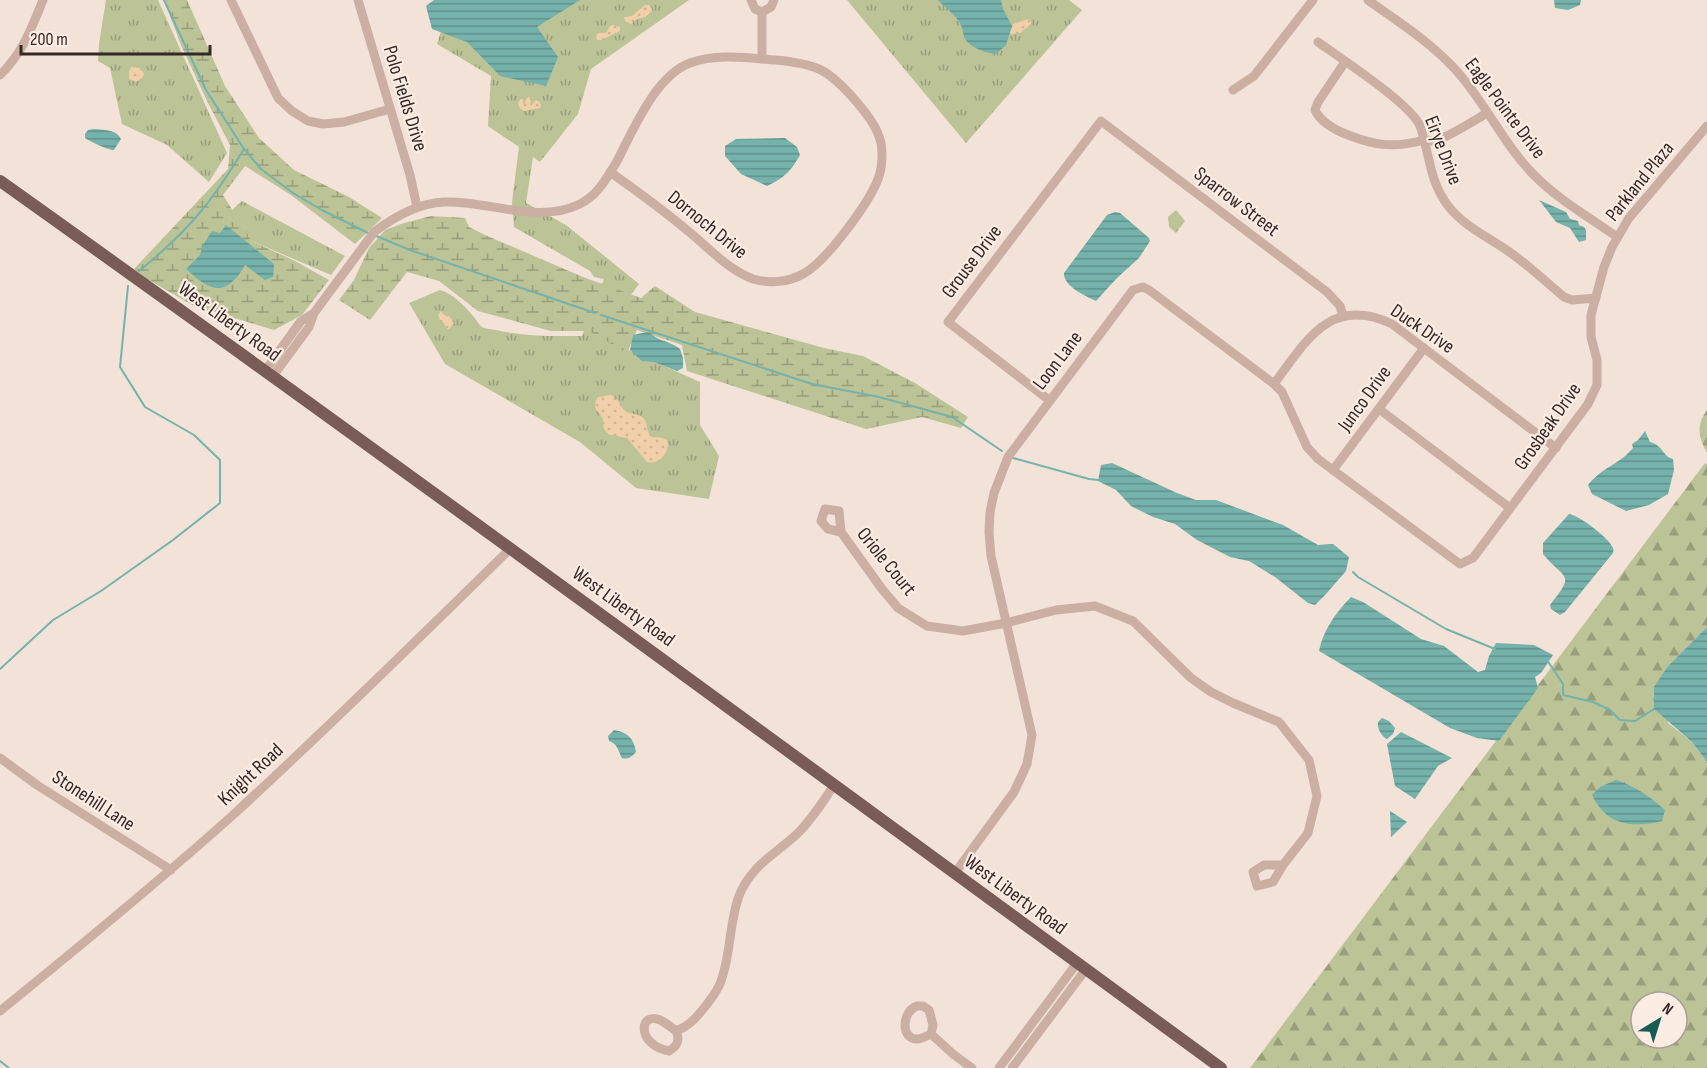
<svg xmlns="http://www.w3.org/2000/svg" width="1707" height="1068" viewBox="0 0 1707 1068" font-family="'Sofia Sans Condensed',sans-serif">
	<defs>
		<pattern id="grass-tufts" width="24" height="20" patternUnits="userSpaceOnUse" patternTransform="scale(1.5)"><rect width="24" height="20" fill="#bbc397"/><path d="M3 7l-1-3M5 7V3M7 7l1-3M15 17l-1-3M17 17v-4M19 17l1-3" fill="none" stroke="#999e7b"/></pattern>
		<pattern id="forest-firs" width="22" height="20" patternUnits="userSpaceOnUse" patternTransform="scale(1.5)"><rect width="22" height="20" fill="#bbc397"/><path d="M5 1l3.5 6h-7zM16 11l3.5 6h-7z" fill="#999e7b"/></pattern>
		<pattern id="wetland-marsh" width="20" height="14" patternUnits="userSpaceOnUse" patternTransform="scale(1.5)"><rect width="20" height="14" fill="#bbc397"/><path d="M1 5h8M5 5V1M11 12h8M15 12V8" fill="none" stroke="#999e7b"/></pattern>
		<pattern id="sand-dots" width="8" height="8" patternUnits="userSpaceOnUse" patternTransform="scale(1.5)"><rect width="8" height="8" fill="#f2cfab"/><path d="M2 2h.1M6 6h.1" fill="none" stroke="#d0b293" stroke-width="1.8" stroke-linecap="round"/></pattern>
		<pattern id="water-rules" width="6" height="5" patternUnits="userSpaceOnUse" patternTransform="scale(1.5)"><rect width="6" height="5" fill="#75b2ab"/><path d="M0 2.5h6" fill="none" stroke="#61918b"/></pattern>
	</defs>
	<rect width="100%" height="100%" fill="#f3e2d8"/>
	<g fill="url(#grass-tufts)">
		<polygon points="106,0 158,0 227,153 209,182 167,145 122,124 110,68 98,61 99,44"/>
		<path d="M451,0H689L591,69L578,114L540,162L533,157L526,203L566,225L639,284L599,337L700,382V425L719,456L709,499L636,488L580,442L445,364L409,303L440,290C453,294 465,306 473,316C476,319 479,325 482,327C486,329 492,329 496,330C524,337 554,336 582,336L604,279L594,277L590,271L514,227L512,202L519,147L488,126L491,76L437,44Z"/>
		<polygon points="847,0 1069,0 1082,10 966,143"/>
		<polygon points="242,201 345,256 331,275 252,241 232,210"/>
		<polygon points="1176,210 1185,221 1176,233 1169,227 1168,217"/>
	</g>
	<g fill="url(#forest-firs)" fill-rule="evenodd">
		<path d="M1707,410V453C1698,436 1696,426 1707,410Z"/>
		<path d="M1705,463L1707,464V627L1668,666V723L1692,742L1707,762V1068H1250ZM1641,1002H1677V1038H1641Z"/>
	</g>
	<g fill="url(#wetland-marsh)">
		<polygon points="164,0 187,0 225,86 259,138 294,170 349,197 382,218 355,244 291,195 245,166 223,195 252,241 295,261 329,280 302,315 274,330 194,306 147,279 134,269 228,169 230,145 207,101 181,45"/>
		<polygon points="431,216 465,218 469,227 485,235 583,277 641,298 655,286 695,312 824,348 863,356 915,383 968,417 961,428 922,417 866,429 687,371 682,345 637,330 627,353 589,331 551,331 478,311 439,281 407,272 370,320 339,300 354,280 369,248 385,230 404,223"/>
	</g>
	<g fill="url(#sand-dots)">
		<polygon points="645,5 649,5 652,9 651,12 645,17 637,19 631,24 625,21 624,17 632,16"/>
		<polygon points="1029,19 1031,21 1031,24 1020,33 1010,34 1013,24"/>
		<polygon points="613,25 620,27 620,31 601,40 597,40 596,37 598,33 606,33 610,26"/>
		<polygon points="131,67 139,68 144,73 143,77 136,82 129,79 129,69"/>
		<polygon points="529,97 531,99 530,105 532,105 536,100 538,101 541,105 540,108 524,111 520,108 518,104 520,99 523,99 523,103 524,105 526,99"/>
		<polygon points="441,311 444,315 449,316 454,323 449,329 447,329 444,323 440,321 438,315"/>
		<path d="M611,395C620,399 620,408 627,412C633,415 640,413 645,420C648,426 646,432 652,437L662,438L667,440C671,452 659,465 647,462L627,438L610,435L605,431C603,427 603,424 603,420C600,410 590,410 598,397Z"/>
	</g>
	<g fill="url(#water-rules)">
		<polygon points="434,0 580,0 537,27 558,57 546,86 500,76 467,42 432,29 426,6"/>
		<path d="M938,0H1001L1003,9L1012,26L1006,45L996,54C986,53 971,48 965,39C963,35 963,30 961,25C956,15 945,7 938,0Z"/>
		<polygon points="1554,0 1581,0 1580,5 1568,10 1555,8"/>
		<path d="M94,129C103,130 116,129 121,139L114,150C108,150 91,142 85,138V134L88,130Z"/>
		<path d="M785,138L797,147L800,155C791,171 784,178 767,186L741,174L725,156V146L736,139Z"/>
		<polygon points="1539,200 1566,212 1570,219 1578,221 1579,225 1584,227 1586,230 1586,240 1579,242 1570,228 1556,222"/>
		<path d="M1115,212L1120,213L1149,238L1150,241L1139,258L1117,278L1096,301C1085,296 1063,286 1064,273L1107,215Z"/>
		<path d="M226,225L274,264L273,277L265,280L245,265C242,270 238,277 233,281C216,298 199,280 186,269L200,255L203,245L212,231L220,233Z"/>
		<path d="M647,332C652,334 656,338 661,340C668,342 673,344 680,349L683,358V368L677,371L654,362L642,361L630,350L633,335Z"/>
		<path d="M1645,431L1650,442C1664,446 1662,456 1673,459L1674,470L1668,494L1649,505L1626,511L1592,494L1588,485C1601,468 1620,464 1633,448L1632,444L1638,440Z"/>
		<polygon points="1112,463 1177,493 1196,500 1216,500 1283,525 1318,545 1333,544 1349,557 1346,571 1326,594 1315,605 1308,603 1275,577 1249,561 1230,557 1197,540 1175,524 1153,517 1131,506 1116,490 1098,481 1101,465"/>
		<path d="M1569,514C1579,515 1610,539 1613,548C1614,550 1613,551 1613,553L1565,612L1560,615L1551,609L1550,605C1577,572 1564,580 1543,554V543Z"/>
		<path d="M1351,597L1363,602L1421,639L1444,646L1478,672L1485,670L1489,656L1496,643L1534,645L1553,655L1541,673L1535,677L1538,688L1499,741L1477,738L1450,728L1319,651C1323,630 1337,611 1351,597Z"/>
		<polygon points="1707,627 1707,762 1692,742 1654,709 1654,687 1668,666"/>
		<path d="M1382,718L1389,721L1395,728L1393,734L1387,739C1381,736 1377,728 1378,722Z"/>
		<path d="M614,730C628,732 634,739 636,752C632,756 629,760 622,758C618,751 618,744 609,741L608,736Z"/>
		<polygon points="1401,732 1452,758 1438,766 1415,799 1395,786 1387,744"/>
		<path d="M1616,780C1636,786 1650,797 1665,810L1662,821C1632,828 1607,826 1592,795L1600,787Z"/>
		<polygon points="1390,811 1407,822 1391,837"/>
	</g>
	<g fill="none" stroke-linecap="round" stroke-linejoin="round">
		<g stroke="#75b2ab" stroke-width="2">
			<polyline points="164,0 206,90 244,149 261,169 293,193 322,210 368,233"/>
			<polyline points="374,235 410,250 595,313"/>
			<path d="M139,271C160,254 185,231 202,210C218,191 231,170 244,149"/>
			<polyline points="601,315 812,384 879,397 952,417 1002,451"/>
			<polyline points="1013,458 1089,479 1099,480"/>
			<polyline points="1353,572 1358,577 1446,629 1495,649"/>
			<polyline points="1547,660 1563,684 1563,695 1593,702 1610,710 1620,720 1635,721 1654,709"/>
			<polyline points="0,669 53,620 101,591 173,540 220,503 220,460 194,435 145,407 120,367 128,286"/>
			<polyline points="0,1061 9,1068"/>
		</g>
		<g stroke="#ccafa3" stroke-width="9">
			<polyline points="231,0 278,98 292,111 308,121 323,124 344,122 390,109"/>
			<polyline points="358,0 410,175 417,207"/>
			<polyline points="751,0 755,9 762,12 771,7 774,0"/>
			<path d="M1368,0C1397,21 1429,41 1454,68C1484,100 1502,142 1533,174C1557,199 1589,217 1617,237"/>
			<polyline points="762,12 762,59"/>
			<path d="M1318,42C1340,58 1411,104 1420,126C1430,154 1429,182 1449,207C1465,227 1490,238 1511,253C1529,266 1546,282 1564,297L1572,300L1596,298"/>
			<path d="M1345,62L1318,102L1315,110C1321,123 1335,130 1348,135C1374,145 1392,148 1420,141C1425,140 1429,141 1434,141C1447,138 1475,120 1487,113"/>
			<path d="M0,75C23,53 31,29 43,0"/>
			<polyline points="1233,90 1254,76 1313,0"/>
			<polyline points="265,371 301,321 314,313"/>
			<path d="M273,376L309,327L314,313L374,232C394,217 419,203 444,202C489,200 536,225 580,204C598,195 606,179 616,163C633,131 655,76 690,63C717,53 748,58 776,60C817,64 828,69 855,100C866,113 877,126 881,143C883,154 882,169 878,179C869,203 826,262 803,274C789,282 769,284 753,279C728,270 708,247 688,231C663,210 637,191 610,172"/>
			<path d="M1274,384C1306,341 1330,295 1392,324L1556,448"/>
			<polyline points="1049,400 948,322 1101,121 1327,292 1340,306 1343,316"/>
			<polyline points="1379,409 1510,508"/>
			<polyline points="1333,470 1424,348"/>
			<polyline points="841,532 828,529 821,521 825,509 839,511 841,532 882,589 898,608 927,626 963,631 1006,623 1056,610 1095,606 1133,621 1191,678 1211,692 1233,703 1279,722 1309,760 1317,796 1308,833 1283,865 1264,865 1253,872 1257,886 1273,882 1283,865"/>
			<polyline points="0,758 37,785 171,870"/>
			<polyline points="955,873 1014,792 1027,764 1032,735 991,556 989,532 990,512 994,493 1008,457 1133,290 1143,287 1149,290 1274,384 1282,392 1307,447 1318,459 1460,564 1473,558 1588,404 1597,385 1597,360 1591,337 1591,315 1604,267 1612,247 1629,218 1707,126"/>
			<path d="M917,1006H923L929,1010L933,1025L931,1034C927,1036 921,1039 917,1039C901,1039 901,1012 917,1006Z"/>
			<path d="M0,1011C79,947 157,883 233,815C328,728 419,638 511,548"/>
			<path d="M676,1031C680,1040 678,1046 669,1051C636,1045 639,1011 660,1020C665,1022 671,1027 676,1031C689,1026 695,1019 704,1008C710,1000 718,991 721,981C731,954 729,923 739,896C751,865 776,854 798,833C812,819 823,802 834,785"/>
			<polyline points="931,1034 953,1054 972,1068"/>
			<polyline points="999,1068 1077,963"/>
			<polyline points="1012,1068 1086,969"/>
		</g>
		<path stroke="#795c55" stroke-width="12" d="M0,181C410,473 815,771 1221,1068"/>
	</g>
	<g text-anchor="middle" stroke-width="4.5" stroke-linejoin="round" paint-order="stroke">
		<g font-size="20" fill="#362826" stroke="#fbede4">
			<text transform="translate(406 98) rotate(73)" y="7">Polo Fields Drive</text>
			<text transform="translate(1506 108) rotate(53)" y="7">Eagle Pointe Drive</text>
			<text transform="translate(1444 150) rotate(69)" y="7">Eirye Drive</text>
			<text transform="translate(1639 181) rotate(-51)" y="7">Parkland Plaza</text>
			<text transform="translate(1237 201) rotate(37)" y="7">Sparrow Street</text>
			<text transform="translate(708 224) rotate(39)" y="7">Dornoch Drive</text>
			<text transform="translate(971 261) rotate(-53)" y="7">Grouse Drive</text>
			<text transform="translate(230 321) rotate(36)" y="7">West Liberty Road</text>
			<text transform="translate(1423 328) rotate(34)" y="7">Duck Drive</text>
			<text transform="translate(1057 360) rotate(-53)" y="7">Loon Lane</text>
			<text transform="translate(1364 398) rotate(-54)" y="7">Junco Drive</text>
			<text transform="translate(1547 426) rotate(-55)" y="7">Grosbeak Drive</text>
			<text transform="translate(887 561) rotate(51)" y="7">Oriole Court</text>
			<text transform="translate(624 606) rotate(36)" y="7">West Liberty Road</text>
			<text transform="translate(250 774) rotate(-43)" y="7">Knight Road</text>
			<text transform="translate(94 800) rotate(33)" y="7">Stonehill Lane</text>
			<text transform="translate(1016 894) rotate(36)" y="7">West Liberty Road</text>
		</g>
	</g>
	<g transform="translate(1659 1020) rotate(38)"><circle r="28" fill="#fbede4" stroke="#ac9e98" stroke-width="1.5"/>
	<path d="M0-4.5L10 22L0 15L-10 22Z" fill="#185b55"/>
	<text y="-9" font-size="16" font-weight="bold" text-anchor="middle" fill="#362826">N</text>
	</g>
	<path d="M21 45v9h189v-9" fill="none" stroke="#362826" stroke-width="3"/>
	<text x="30" y="45" font-size="18" fill="#362826" stroke="#fbede4" stroke-width="4.5" paint-order="stroke">200 m</text>
</svg>
